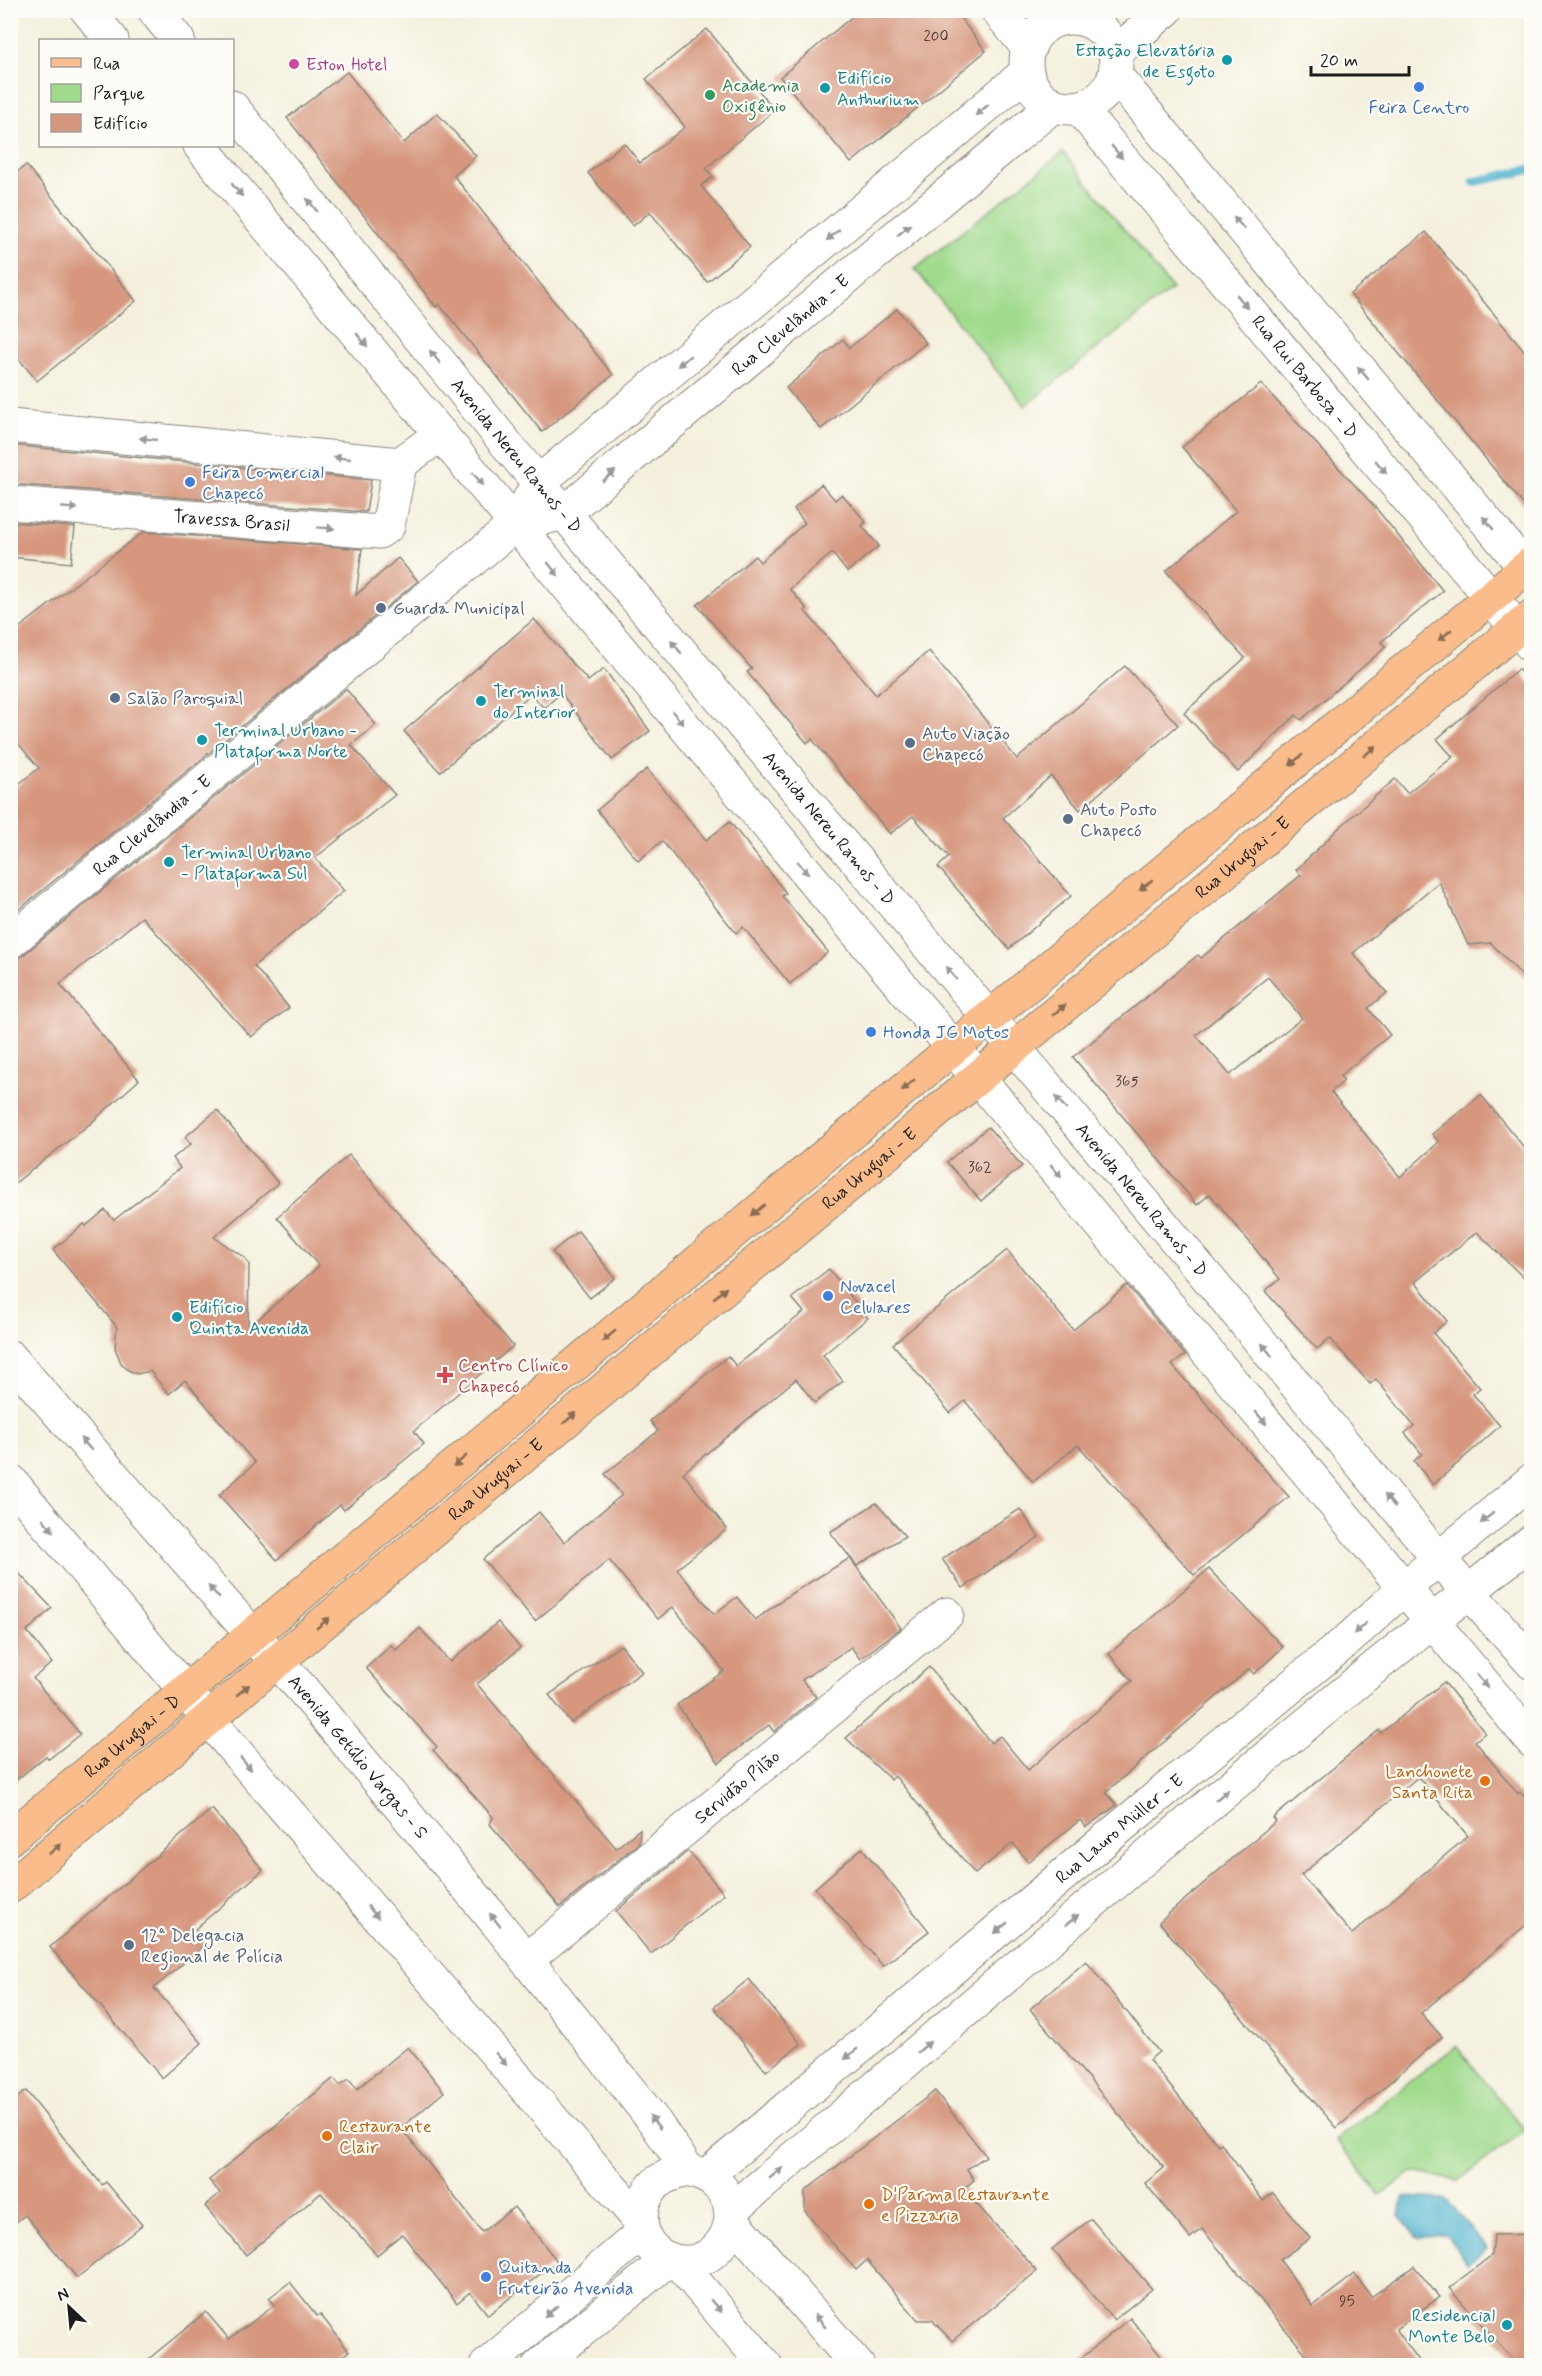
<svg xmlns="http://www.w3.org/2000/svg" width="1542" height="2376" viewBox="0 0 1542 2376" font-family="Mynerve,sans-serif">
	<rect width="100%" height="100%" fill="#fdfcf7"/>
	<filter id="ink" filterUnits="userSpaceOnUse"><feTurbulence type="fractalNoise" baseFrequency=".0167" numOctaves="2"/><feDisplacementMap in="SourceGraphic" scale="12" xChannelSelector="R" yChannelSelector="G"/><feConvolveMatrix kernelMatrix="1 2 1 2 8 2 1 2 1" color-interpolation-filters="sRGB"/></filter>
	<filter id="wash" filterUnits="userSpaceOnUse"><feTurbulence type="fractalNoise" baseFrequency=".008" numOctaves="4" result="noise"/><feDisplacementMap in="SourceGraphic" scale="24" xChannelSelector="R" yChannelSelector="G"/><feGaussianBlur stdDeviation="1.35" result="paint"/><feColorMatrix in="noise" values="0 0 0 0 0 0 0 0 0 0 0 0 0 0 0 0 0 1.4 0 .05"/><feComposite in="paint" operator="in"/></filter>
	<g filter="url(#wash)">
		<rect width="100%" height="100%" fill="#f4f0dd"/>
		<g fill="#a0da8d" stroke="#5e7b54" stroke-width="1.5">
			<polygon points="1063,152 1172,289 1025,406 915,269"/>
			<polygon points="1456,2046 1525,2130 1458,2181 1412,2172 1380,2195 1336,2140"/>
		</g>
		<polygon fill="#4eb2cd" stroke="#356774" stroke-width="1.5" points="1403,2197 1447,2199 1487,2249 1468,2264 1446,2235 1417,2238 1400,2215"/>
		<g fill="none" stroke-linecap="round" stroke-linejoin="round">
			<polyline stroke="#4eb2cd" stroke-width="9" points="1474,182 1532,169"/>
		</g>
		<g id="blocks">
			<g fill="#d6977e" fill-rule="evenodd">
				<polygon points="860,10 954,10 986,51 851,163 780,77"/>
				<polygon points="707,29 775,110 706,168 713,177 701,186 750,247 707,282 650,212 633,226 588,173 624,143 640,163 685,127 646,79"/>
				<polygon points="347,72 404,143 437,113 476,156 454,176 613,375 542,432 439,304 436,307 287,118"/>
				<polygon points="26,165 136,301 37,381 10,348 10,178"/>
				<polygon points="1426,232 1532,360 1532,515 1350,294"/>
				<polygon points="897,309 926,343 821,429 786,388 843,339 849,348"/>
				<polygon points="1261,384 1375,507 1443,591 1381,642 1386,647 1301,720 1296,715 1238,772 1184,713 1245,658 1166,571 1236,511 1182,447"/>
				<polygon points="10,445 371,480 366,512 10,484"/>
				<polygon points="821,484 835,500 842,494 866,522 862,526 879,546 847,572 832,553 790,589 807,609 805,611 876,695 929,651 1017,759 1125,666 1178,725 1080,810 1051,776 1003,818 1071,896 1009,949 938,867 949,857 913,816 890,834 812,739 807,743 747,672 752,669 697,605 755,556 760,562 805,523 794,509"/>
				<polygon points="10,522 75,527 71,563 10,557"/>
				<polygon points="143,532 362,549 356,595 398,558 418,581 10,917 10,791 39,768 10,734 10,635"/>
				<polygon points="534,619 588,681 604,669 650,731 612,760 561,693 544,708 531,694 440,772 404,731"/>
				<path d="M1518,669L1532,685V986L1491,943L1468,945L1439,882L1353,953L1387,993L1368,1008L1390,1035L1340,1076L1344,1081L1331,1092L1400,1177L1439,1142L1432,1134L1481,1095L1532,1157V1286L1477,1232L1415,1282L1447,1321L1433,1333L1480,1388L1473,1394L1500,1426L1433,1485L1414,1461L1422,1454L1405,1433L1414,1426L1376,1379L1370,1384L1330,1338L1317,1349L1265,1291L1280,1279L1210,1194L1197,1205L1073,1057L1198,955L1201,958L1301,875L1296,870L1339,828L1395,779L1407,793L1453,757L1437,739ZM1268,977L1302,1018L1230,1075L1196,1035Z"/>
				<polygon points="346,689 376,725 351,745 395,795 315,858 344,891 254,966 289,1008 251,1037 142,917 60,984 139,1080 91,1123 10,1187 10,960 22,956"/>
				<polygon points="647,769 706,840 730,822 786,893 782,896 828,952 790,984 743,927 736,933 662,841 638,861 597,810"/>
				<polygon points="217,1110 278,1183 214,1237 245,1258 249,1265 248,1328 319,1266 277,1217 349,1155 513,1346 414,1431 424,1444 344,1510 340,1505 277,1560 219,1495 255,1463 185,1380 169,1394 150,1371 137,1374 128,1370 121,1363 115,1348 117,1327 53,1250 84,1224 86,1226 105,1210 114,1220 180,1168 173,1158 191,1144 185,1137"/>
				<polygon points="988,1127 1022,1166 981,1201 947,1162"/>
				<polygon points="578,1231 615,1278 590,1298 552,1252"/>
				<polygon points="1007,1250 1073,1330 1127,1285 1185,1355 1172,1365 1289,1497 1194,1575 1078,1445 1033,1482 965,1401 950,1413 893,1344"/>
				<polygon points="829,1269 868,1318 823,1355 843,1381 815,1403 796,1379 683,1473 727,1529 677,1569 714,1614 737,1597 755,1620 792,1593 850,1558 901,1628 860,1659 851,1647 802,1680 816,1697 774,1732 769,1725 719,1763 677,1705 724,1671 673,1607 658,1619 609,1560 535,1621 483,1559 539,1512 564,1542 622,1495 605,1474 658,1431 650,1421 728,1356 736,1366 804,1312 792,1298"/>
				<polygon points="876,1503 905,1536 857,1566 830,1532"/>
				<polygon points="1020,1509 1039,1537 963,1588 942,1559"/>
				<polygon points="10,1564 52,1608 27,1631 52,1663 33,1678 80,1734 49,1759 46,1756 10,1785"/>
				<polygon points="1209,1569 1283,1647 1254,1674 1249,1669 1106,1792 1117,1805 1086,1827 1080,1820 1028,1862 1013,1843 975,1874 895,1776 891,1780 846,1738 929,1667 991,1743 1000,1736 1028,1770 1132,1681 1109,1654"/>
				<polygon points="498,1622 520,1648 477,1684 616,1848 640,1829 639,1843 560,1907 490,1824 493,1817 433,1750 437,1747 366,1668 391,1645 396,1650 420,1628 450,1662"/>
				<polygon points="621,1645 642,1672 571,1723 549,1695"/>
				<path d="M1444,1682L1485,1733L1475,1741L1518,1794L1520,1792L1532,1805V1920L1421,2013L1442,2037L1337,2128L1159,1922L1276,1821L1273,1818L1379,1730L1381,1733ZM1418,1777L1468,1836L1352,1934L1301,1875Z"/>
				<polygon points="212,1809 263,1870 195,1929 207,1943 154,1988 202,2043 162,2078 50,1947"/>
				<polygon points="862,1848 929,1931 883,1966 815,1888"/>
				<polygon points="688,1851 724,1894 651,1954 616,1911"/>
				<polygon points="1086,1961 1159,2052 1149,2060 1218,2145 1221,2143 1263,2201 1273,2193 1310,2238 1280,2260 1313,2306 1355,2274 1371,2297 1414,2266 1439,2297 1396,2329 1423,2366 1316,2366 1202,2229 1190,2238 1145,2183 1164,2168 1030,2009"/>
				<polygon points="749,1979 801,2044 766,2071 714,2007"/>
				<polygon points="408,2047 444,2092 401,2128 482,2232 514,2207 557,2261 488,2315 470,2292 457,2303 402,2234 377,2255 321,2193 246,2255 205,2206 220,2193 209,2180 334,2078 340,2085 349,2079 357,2089"/>
				<polygon points="26,2091 102,2185 106,2182 142,2225 77,2278 25,2215 10,2226 10,2103"/>
				<polygon points="935,2091 986,2156 967,2169 974,2180 963,2189 1037,2271 952,2341 932,2320 918,2320 867,2260 856,2270 805,2211 805,2191"/>
				<polygon points="1091,2219 1152,2289 1114,2320 1052,2249"/>
				<polygon points="1532,2234 1532,2366 1519,2366 1449,2288 1492,2255 1494,2235"/>
				<polygon points="290,2282 317,2316 320,2314 349,2351 330,2366 140,2366 206,2312 229,2339 275,2305 269,2298"/>
				<polygon points="1130,2318 1169,2366 1072,2366"/>
			</g>
		</g>
	</g>
	<g filter="url(#ink)">
		<use href="#blocks" fill-opacity="0" stroke="#88867c" stroke-width="1.5"/>
		<g fill="none" stroke-linecap="round" stroke-linejoin="round">
			<g stroke="#88867c" stroke-width="35">
				<g id="minor">
					<polyline points="87,10 112,40"/>
					<polyline points="154,10 178,40"/>
					<polyline points="997,10 1029,49"/>
					<circle cx="1071" cy="63" r="45"/>
					<polyline points="1115,53 1166,10"/>
					<polyline points="1115,75 1532,576"/>
					<path id="s1" d="M232,107L512,451L1223,1296L1438,1558L1532,1663"/>
					<path id="s2" d="M1079,108L1532,646"/>
					<polyline points="200,146 1532,1741"/>
					<polyline points="10,426 400,464 441,434"/>
					<path id="s3" d="M10,503L379,532L388,526L400,464"/>
					<path id="s4" d="M544,518L564,513L1054,105"/>
					<path id="s5" d="M10,942L516,524L538,483L1027,72"/>
					<path id="s6" d="M10,1357L225,1604L302,1689L497,1923L654,2121L688,2170"/>
					<polyline points="10,1480 231,1746 641,2222"/>
					<path id="s7" d="M526,1960L947,1614"/>
					<path d="M688,2170C697,2173 706,2175 713,2181C756,2213 714,2280 666,2258C658,2254 651,2248 646,2240C636,2219 642,2191 662,2179C670,2174 680,2172 688,2170Z"/>
					<path id="s8" d="M706,2176L1106,1839L1350,1638L1403,1589L1532,1480"/>
					<polyline points="731,2211 1133,1868 1374,1668 1532,1541"/>
					<polyline points="732,2220 858,2366"/>
					<polyline points="678,2262 766,2366"/>
					<polyline points="486,2366 643,2232"/>
					<polyline points="539,2366 669,2259"/>
				</g>
			</g>
			<g stroke="#88867c" stroke-width="35">
				<g id="major">
					<path id="s9" d="M10,1838L1532,563"/>
					<path id="s10" d="M10,1887L208,1719L1532,616"/>
				</g>
			</g>
			<use href="#minor" stroke="#fff" stroke-width="33"/>
			<use href="#major" stroke="#f9bc8a" stroke-width="33"/>
		</g>
		<defs><path id="oneway-solid" d="M-6-.8H1V-3.2L6.5 0L1 3.2V.8H-6Z" transform="scale(1.5)"/></defs>
		<g fill="#999">
			<use href="#oneway-solid" transform="translate(982 110) rotate(140)"/>
			<use href="#oneway-solid" transform="translate(1117 152) rotate(50)"/>
			<use href="#oneway-solid" transform="translate(237 190) rotate(50)"/>
			<use href="#oneway-solid" transform="translate(312 205) rotate(-129)"/>
			<use href="#oneway-solid" transform="translate(1239 223) rotate(-130)"/>
			<use href="#oneway-solid" transform="translate(904 230) rotate(-40)"/>
			<use href="#oneway-solid" transform="translate(833 235) rotate(140)"/>
			<use href="#oneway-solid" transform="translate(1242 301) rotate(50)"/>
			<use href="#oneway-solid" transform="translate(362 340) rotate(50)"/>
			<use href="#oneway-solid" transform="translate(435 357) rotate(-129)"/>
			<use href="#oneway-solid" transform="translate(684 361) rotate(140)"/>
			<use href="#oneway-solid" transform="translate(1363 373) rotate(-130)"/>
			<use href="#oneway-solid" transform="translate(148 439) rotate(-174)"/>
			<use href="#oneway-solid" transform="translate(342 458) rotate(-174)"/>
			<use href="#oneway-solid" transform="translate(1381 467) rotate(50)"/>
			<use href="#oneway-solid" transform="translate(609 476) rotate(-40)"/>
			<use href="#oneway-solid" transform="translate(478 479) rotate(50)"/>
			<use href="#oneway-solid" transform="translate(69 508) rotate(5)"/>
			<use href="#oneway-solid" transform="translate(1488 523) rotate(-130)"/>
			<use href="#oneway-solid" transform="translate(326 528) rotate(4)"/>
			<use href="#oneway-solid" transform="translate(553 569) rotate(51)"/>
			<use href="#oneway-solid" transform="translate(676 647) rotate(-130)"/>
			<use href="#oneway-solid" transform="translate(678 718) rotate(50)"/>
			<use href="#oneway-solid" transform="translate(803 868) rotate(50)"/>
			<use href="#oneway-solid" transform="translate(951 973) rotate(-130)"/>
			<use href="#oneway-solid" transform="translate(1061 1103) rotate(-130)"/>
			<use href="#oneway-solid" transform="translate(1056 1171) rotate(50)"/>
			<use href="#oneway-solid" transform="translate(1267 1350) rotate(-129)"/>
			<use href="#oneway-solid" transform="translate(1261 1418) rotate(50)"/>
			<use href="#oneway-solid" transform="translate(86 1444) rotate(-131)"/>
			<use href="#oneway-solid" transform="translate(1390 1501) rotate(-130)"/>
			<use href="#oneway-solid" transform="translate(1487 1518) rotate(140)"/>
			<use href="#oneway-solid" transform="translate(48 1525) rotate(51)"/>
			<use href="#oneway-solid" transform="translate(214 1592) rotate(-131)"/>
			<use href="#oneway-solid" transform="translate(1360 1628) rotate(137)"/>
			<use href="#oneway-solid" transform="translate(1482 1681) rotate(50)"/>
			<use href="#oneway-solid" transform="translate(246 1764) rotate(49)"/>
			<use href="#oneway-solid" transform="translate(1222 1795) rotate(-40)"/>
			<use href="#oneway-solid" transform="translate(373 1912) rotate(49)"/>
			<use href="#oneway-solid" transform="translate(495 1920) rotate(-129)"/>
			<use href="#oneway-solid" transform="translate(1072 1920) rotate(-40)"/>
			<use href="#oneway-solid" transform="translate(1001 1928) rotate(140)"/>
			<use href="#oneway-solid" transform="translate(924 2047) rotate(-40)"/>
			<use href="#oneway-solid" transform="translate(851 2054) rotate(140)"/>
			<use href="#oneway-solid" transform="translate(501 2059) rotate(49)"/>
			<use href="#oneway-solid" transform="translate(655 2122) rotate(-127)"/>
			<use href="#oneway-solid" transform="translate(776 2173) rotate(-40)"/>
			<use href="#oneway-solid" transform="translate(716 2306) rotate(49)"/>
			<use href="#oneway-solid" transform="translate(551 2311) rotate(140)"/>
			<use href="#oneway-solid" transform="translate(820 2321) rotate(-130)"/>
		</g>
		<g fill="#8a6c53">
			<use href="#oneway-solid" transform="translate(1445 635) rotate(140)"/>
			<use href="#oneway-solid" transform="translate(1370 751) rotate(-40)"/>
			<use href="#oneway-solid" transform="translate(1296 760) rotate(140)"/>
			<use href="#oneway-solid" transform="translate(1146 885) rotate(140)"/>
			<use href="#oneway-solid" transform="translate(1059 1010) rotate(-40)"/>
			<use href="#oneway-solid" transform="translate(908 1085) rotate(140)"/>
			<use href="#oneway-solid" transform="translate(758 1210) rotate(140)"/>
			<use href="#oneway-solid" transform="translate(720 1293) rotate(-40)"/>
			<use href="#oneway-solid" transform="translate(609 1336) rotate(140)"/>
			<use href="#oneway-solid" transform="translate(570 1418) rotate(-40)"/>
			<use href="#oneway-solid" transform="translate(460 1461) rotate(140)"/>
			<use href="#oneway-solid" transform="translate(323 1623) rotate(-40)"/>
			<use href="#oneway-solid" transform="translate(243 1690) rotate(-40)"/>
			<use href="#oneway-solid" transform="translate(55 1849) rotate(-40)"/>
		</g>
	</g>
	<g fill="#0f9aa8" stroke="#fdfcf7" stroke-width="2">
		<circle cx="1227" cy="60" r="6"/>
		<circle cx="825" cy="88" r="6"/>
		<circle cx="481" cy="701" r="6"/>
		<circle cx="202" cy="740" r="6"/>
		<circle cx="169" cy="862" r="6"/>
		<circle cx="177" cy="1317" r="6"/>
		<circle cx="1507" cy="2325" r="6"/>
	</g>
	<circle fill="#d1479c" stroke="#fdfcf7" stroke-width="2" cx="294" cy="64" r="6"/>
	<g fill="#3f7fe0" stroke="#fdfcf7" stroke-width="2">
		<circle cx="1419" cy="87" r="6"/>
		<circle cx="190" cy="482" r="6"/>
		<circle cx="871" cy="1032" r="6"/>
		<circle cx="828" cy="1296" r="6"/>
		<circle cx="486" cy="2277" r="6"/>
	</g>
	<circle fill="#2e9e5b" stroke="#fdfcf7" stroke-width="2" cx="710" cy="95" r="6"/>
	<g fill="#5c6f8a" stroke="#fdfcf7" stroke-width="2">
		<circle cx="381" cy="608" r="6"/>
		<circle cx="115" cy="698" r="6"/>
		<circle cx="910" cy="743" r="6"/>
		<circle cx="1068" cy="819" r="6"/>
		<circle cx="129" cy="1945" r="6"/>
	</g>
	<path fill="#e0444e" stroke="#fdfcf7" stroke-width="2" d="M442 1366h6v6h6v6h-6v6h-6v-6h-6v-6h6z"/>
	<g fill="#e8710a" stroke="#fdfcf7" stroke-width="2">
		<circle cx="1485" cy="1781" r="6"/>
		<circle cx="327" cy="2136" r="6"/>
		<circle cx="869" cy="2204" r="6"/>
	</g>
	<g text-anchor="middle" stroke-width="4.5" stroke-linejoin="round" paint-order="stroke">
		<g font-size="15" fill="#4a3b34">
			<text x="936" y="41">200</text>
			<text x="1127" y="1086">365</text>
			<text x="980" y="1172">362</text>
			<text x="1347" y="2306">95</text>
		</g>
		<g font-size="18" fill="#0d838f" stroke="#fdfcf7" text-anchor="start">
			<text x="1215" y="56" text-anchor="end">Estação Elevatória<tspan x="1215" dy="21">de Esgoto</tspan></text>
			<text x="837" y="84">Edifício<tspan x="837" dy="21">Anthurium</tspan></text>
			<text x="493" y="697">Terminal<tspan x="493" dy="21">do Interior</tspan></text>
			<text x="214" y="736">Terminal Urbano -<tspan x="214" dy="21">Plataforma Norte</tspan></text>
			<text x="181" y="858">Terminal Urbano<tspan x="181" dy="21">- Plataforma Sul</tspan></text>
			<text x="189" y="1313">Edifício<tspan x="189" dy="21">Quinta Avenida</tspan></text>
			<text x="1495" y="2321" text-anchor="end">Residencial<tspan x="1495" dy="21">Monte Belo</tspan></text>
		</g>
		<g font-size="18" fill="#b23c85" stroke="#fdfcf7" text-anchor="start">
			<text x="306" y="70">Eston Hotel</text>
		</g>
		<g font-size="18" fill="#27864d" stroke="#fdfcf7" text-anchor="start">
			<text x="722" y="91">Academia<tspan x="722" dy="21">Oxigênio</tspan></text>
		</g>
		<g font-size="18" fill="#366cbe" stroke="#fdfcf7" text-anchor="start">
			<text x="1419" y="113" text-anchor="middle">Feira Centro</text>
			<text x="202" y="478">Feira Comercial<tspan x="202" dy="21">Chapecó</tspan></text>
			<text x="883" y="1038">Honda JG Motos</text>
			<text x="840" y="1292">Novacel<tspan x="840" dy="21">Celulares</tspan></text>
			<text x="498" y="2273">Quitanda<tspan x="498" dy="21">Fruteirão Avenida</tspan></text>
		</g>
		<g font-size="18" fill="#1c1c1c" stroke="#fdfcf7">
			<text dy="6" stroke="none"><textPath href="#s4" startOffset="315">Rua Clevelândia - E</textPath></text>
			<text dy="6" stroke="none"><textPath href="#s2" startOffset="351">Rua Rui Barbosa - D</textPath></text>
			<text dy="6" stroke="none"><textPath href="#s1" startOffset="450">Avenida Nereu Ramos - D</textPath></text>
			<text dy="6" stroke="none"><textPath href="#s3" startOffset="222">Travessa Brasil</textPath></text>
			<text dy="6" stroke="none"><textPath href="#s5" startOffset="184">Rua Clevelândia - E</textPath></text>
			<text dy="6" stroke="none"><textPath href="#s1" startOffset="936">Avenida Nereu Ramos - D</textPath></text>
			<text dy="6" stroke="none"><textPath href="#s10" startOffset="1606">Rua Uruguai - E</textPath></text>
			<text dy="6" stroke="none"><textPath href="#s10" startOffset="1120">Rua Uruguai - E</textPath></text>
			<text dy="6" stroke="none"><textPath href="#s1" startOffset="1422">Avenida Nereu Ramos - D</textPath></text>
			<text dy="6" stroke="none"><textPath href="#s10" startOffset="634">Rua Uruguai - E</textPath></text>
			<text dy="6" stroke="none"><textPath href="#s9" startOffset="159">Rua Uruguai - D</textPath></text>
			<text dy="6" stroke="none"><textPath href="#s6" startOffset="530">Avenida Getúlio Vargas - S</textPath></text>
			<text dy="6" stroke="none"><textPath href="#s7" startOffset="273">Servidão Pilão</textPath></text>
			<text dy="6" stroke="none"><textPath href="#s8" startOffset="540">Rua Lauro Müller - E</textPath></text>
		</g>
		<g font-size="18" fill="#4e5e75" stroke="#fdfcf7" text-anchor="start">
			<text x="393" y="614">Guarda Municipal</text>
			<text x="127" y="704">Salão Paroquial</text>
			<text x="922" y="739">Auto Viação<tspan x="922" dy="21">Chapecó</tspan></text>
			<text x="1080" y="815">Auto Posto<tspan x="1080" dy="21">Chapecó</tspan></text>
			<text x="141" y="1941">12ª Delegacia<tspan x="141" dy="21">Regional de Polícia</tspan></text>
		</g>
		<g font-size="18" fill="#be3a42" stroke="#fdfcf7" text-anchor="start">
			<text x="458" y="1371">Centro Clínico<tspan x="458" dy="21">Chapecó</tspan></text>
		</g>
		<g font-size="18" fill="#c56008" stroke="#fdfcf7" text-anchor="start">
			<text x="1473" y="1777" text-anchor="end">Lanchonete<tspan x="1473" dy="21">Santa Rita</tspan></text>
			<text x="339" y="2132">Restaurante<tspan x="339" dy="21">Clair</tspan></text>
			<text x="881" y="2200">D'Parma Restaurante<tspan x="881" dy="21">e Pizzaria</tspan></text>
		</g>
	</g>
	<rect width="1542" height="2376" fill="none" stroke="#fdfcf7" stroke-width="36"/>
	<rect x="39" y="39" width="195" height="108" fill="#fdfcf7" stroke="#a3a29f" stroke-width="1.5"/>
	<rect x="51" y="58" width="30" height="9" fill="#f9bc8a" stroke="#a3a29f" stroke-width="1.5"/>
	<text x="93" y="69" font-size="18" fill="#1c1c1c">Rua</text>
	<rect x="51" y="84" width="30" height="18" fill="#a0da8d" stroke="#a3a29f" stroke-width="1.5"/>
	<text x="93" y="99" font-size="18" fill="#1c1c1c">Parque</text>
	<rect x="51" y="114" width="30" height="18" fill="#d6977e" stroke="#a3a29f" stroke-width="1.5"/>
	<text x="93" y="129" font-size="18" fill="#1c1c1c">Edifício</text>
	<g transform="translate(69 2307) rotate(334)" stroke="#fdfcf7" stroke-width="4.5" paint-order="stroke">
	<path d="M0-4.5L10 22L0 15L-10 22Z" fill="#1c1c1c"/>
	<text y="-9" font-size="16" font-weight="bold" text-anchor="middle" fill="#1c1c1c">N</text>
	</g>
	<path d="M1311 66v9h98v-9" fill="none" stroke="#1c1c1c" stroke-width="3"/>
	<text x="1320" y="66" font-size="18" fill="#1c1c1c" stroke="#fdfcf7" stroke-width="4.5" paint-order="stroke">20 m</text>
</svg>
